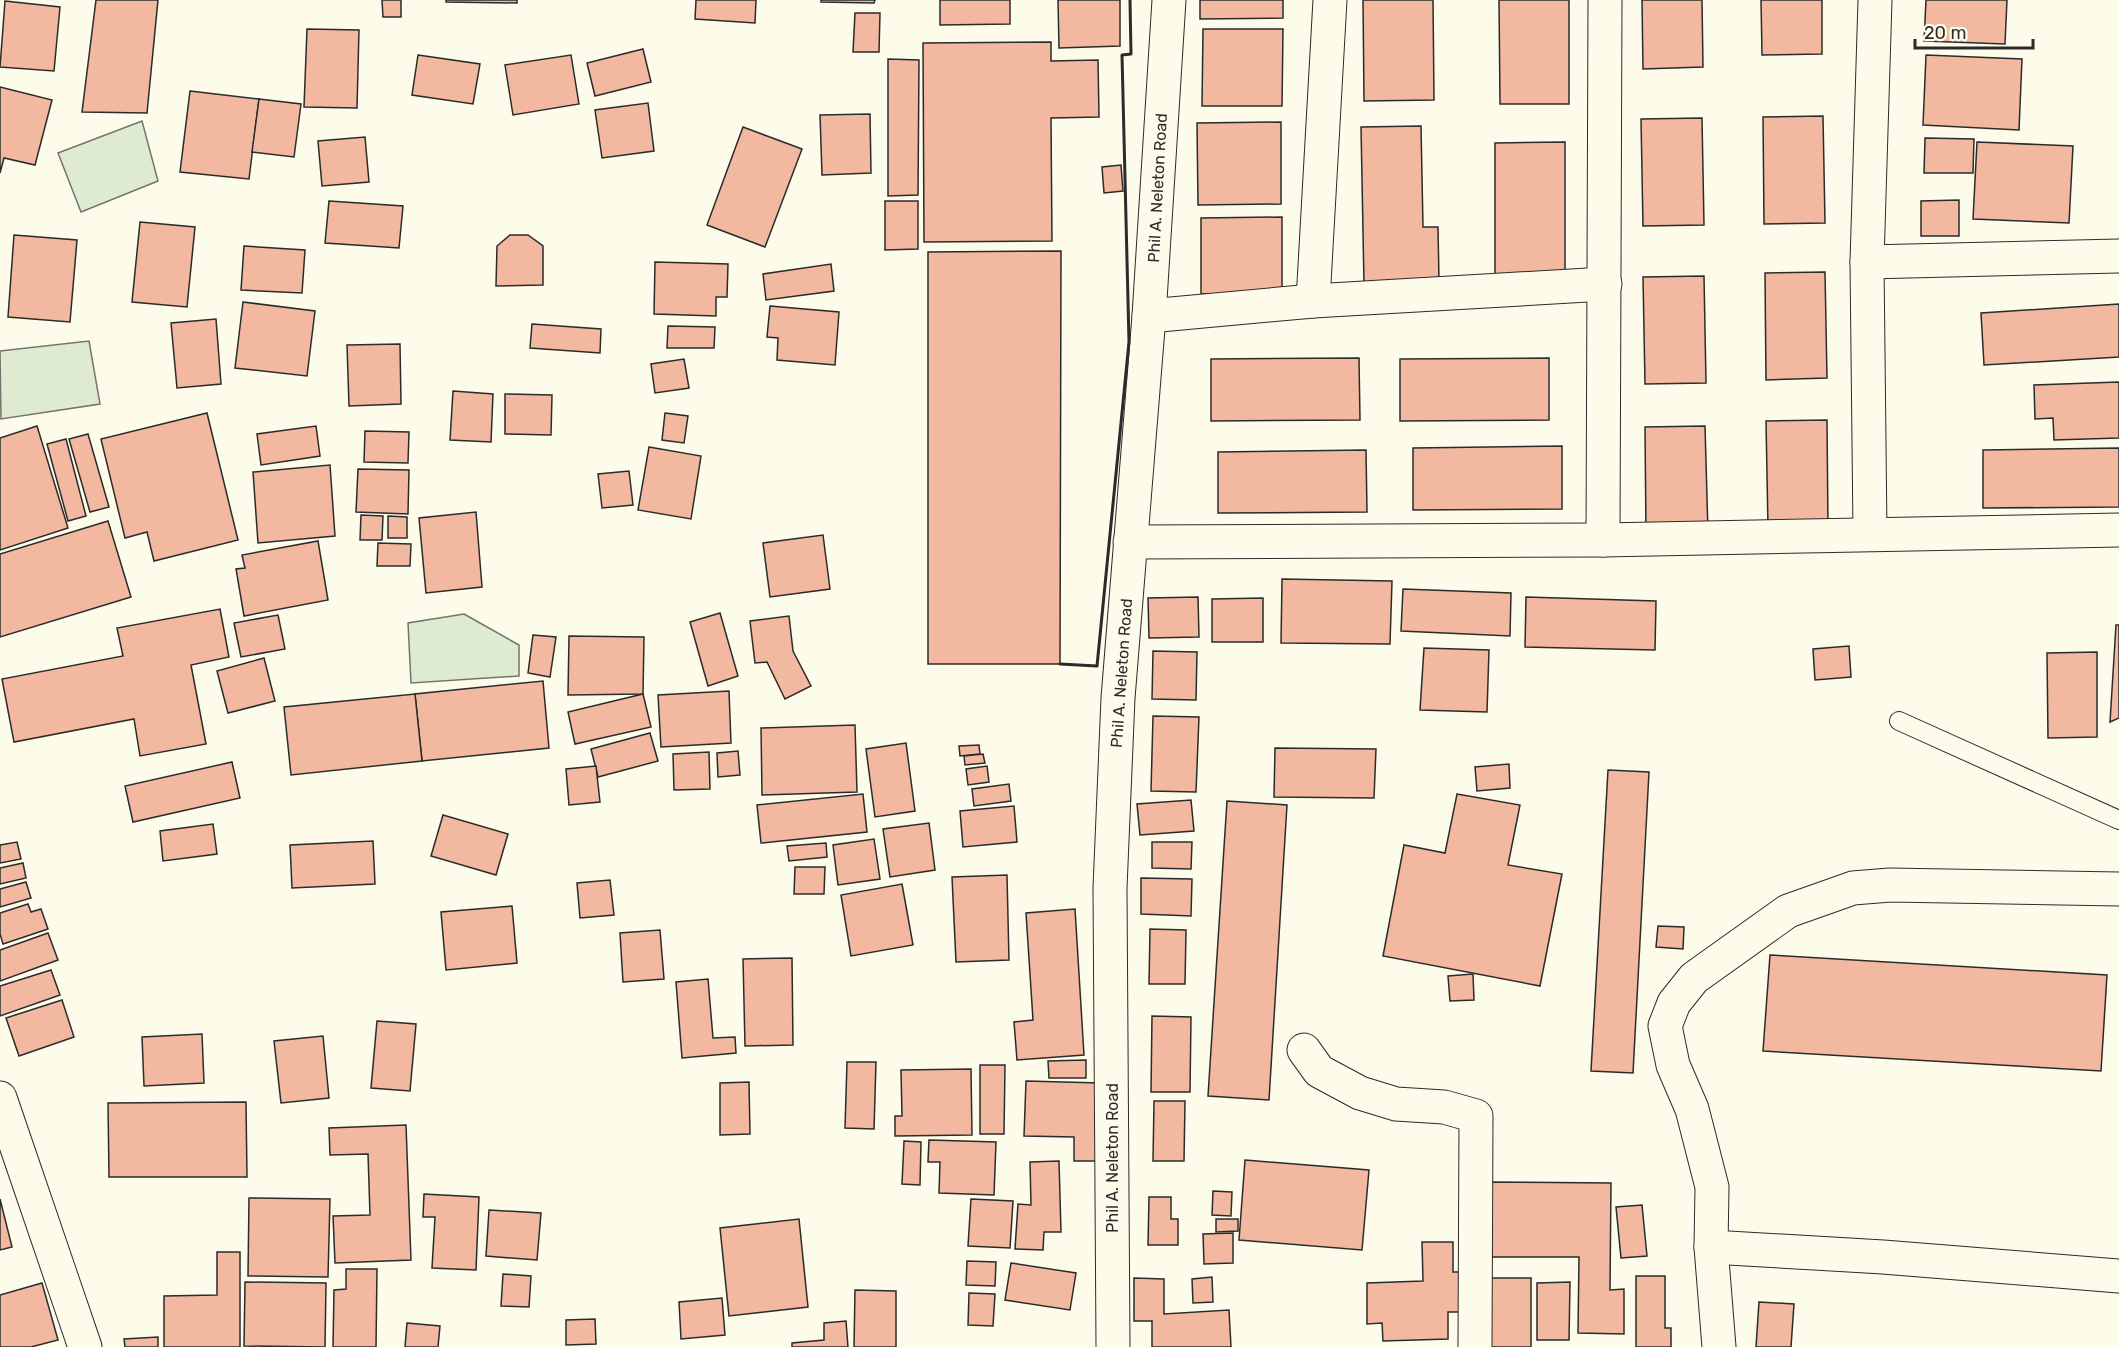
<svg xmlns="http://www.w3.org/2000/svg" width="2119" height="1347" viewBox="0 0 2119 1347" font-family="Rubik,sans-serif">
	<rect width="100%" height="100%" fill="#fdfbea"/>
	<g fill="#deebd1" stroke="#74746e" stroke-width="1.5">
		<polygon points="142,121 158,181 81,212 58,153"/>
		<polygon points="89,341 100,404 1,419 0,351"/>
		<polygon points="464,614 519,645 519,676 411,683 408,623"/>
	</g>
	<g fill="#f2b8a0" stroke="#2b2b2b" stroke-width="1.5">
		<polygon points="96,0 158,0 147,113 82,112"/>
		<polygon points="382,0 401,0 401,17 383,17"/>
		<polygon points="446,0 517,0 517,3 446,2"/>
		<polygon points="696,0 756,0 755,23 695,19"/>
		<polygon points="821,0 875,0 874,3 821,2"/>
		<polygon points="940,0 1010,0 1010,24 940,25"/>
		<polygon points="1058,0 1120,0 1120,46 1059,48"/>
		<polygon points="1200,0 1283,0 1283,18 1200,19"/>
		<polygon points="1363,0 1433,0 1434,100 1364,101"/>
		<polygon points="1499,0 1569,0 1569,104 1500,104"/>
		<polygon points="1642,0 1702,0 1703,67 1643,69"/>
		<polygon points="1761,0 1822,0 1822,54 1762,55"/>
		<polygon points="1926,0 2007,0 2005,44 1924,41"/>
		<polygon points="5,1 60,7 54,71 0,67"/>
		<polygon points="855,13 880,13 879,52 853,52"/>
		<polygon points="307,29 359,30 357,108 304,107"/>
		<polygon points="1203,29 1283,29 1282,106 1202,106"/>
		<polygon points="1051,42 1051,61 1098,60 1099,117 1051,118 1052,241 924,242 923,43"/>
		<polygon points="643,49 651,82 595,96 587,63"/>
		<polygon points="418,55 480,64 473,104 412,95"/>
		<polygon points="571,55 579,104 513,115 505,65"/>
		<polygon points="1926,55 2022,59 2019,130 1923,125"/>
		<polygon points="888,59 919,60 918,195 888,196"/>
		<polygon points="0,87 52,100 35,165 4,158 0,173"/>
		<polygon points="190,91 259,99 249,179 180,172"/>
		<polygon points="259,99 301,104 294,157 252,152"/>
		<polygon points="648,103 654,151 602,158 595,110"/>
		<polygon points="870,114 871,173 822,175 820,115"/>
		<polygon points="1823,116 1825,223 1764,224 1763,117"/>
		<polygon points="1702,118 1704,225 1643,226 1641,119"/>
		<polygon points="1281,122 1281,204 1198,205 1197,123"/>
		<polygon points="1421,126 1423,227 1438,227 1439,281 1364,284 1361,127"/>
		<polygon points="743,127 802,149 765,247 707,225"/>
		<polygon points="365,137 369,182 322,186 318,141"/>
		<polygon points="1925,138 1974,139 1973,173 1924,173"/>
		<polygon points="1565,142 1565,284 1495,285 1495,143"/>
		<polygon points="1977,142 2073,146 2069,223 1973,219"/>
		<polygon points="1121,165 1123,191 1104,193 1102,167"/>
		<polygon points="1959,200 1959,236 1921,236 1921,201"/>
		<polygon points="329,201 403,206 399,248 325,243"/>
		<polygon points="885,201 918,201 918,249 885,250"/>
		<polygon points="1282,217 1282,293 1201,294 1201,218"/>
		<polygon points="140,222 195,227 187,307 132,302"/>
		<polygon points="14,235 77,240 70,322 8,317"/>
		<polygon points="510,235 528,235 543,246 543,285 496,286 497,246"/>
		<polygon points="244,246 305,250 302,293 241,290"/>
		<polygon points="1061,251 1060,664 928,664 928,252"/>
		<polygon points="655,262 728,264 727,297 716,297 716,316 654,314"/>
		<polygon points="831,264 834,291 766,300 763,274"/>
		<polygon points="1825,272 1827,378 1766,380 1765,273"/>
		<polygon points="1704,276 1706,383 1645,384 1643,277"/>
		<polygon points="243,302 315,311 307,376 235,368"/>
		<polygon points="2119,304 2119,357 1984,365 1981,313"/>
		<polygon points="770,306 839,312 835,365 777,360 778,338 767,337"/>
		<polygon points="216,319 221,384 177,388 171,323"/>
		<polygon points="532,324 601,329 600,353 530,348"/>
		<polygon points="668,326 715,327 714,348 667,348"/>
		<polygon points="400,344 401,404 349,406 347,345"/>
		<polygon points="1359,358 1360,420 1211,421 1211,359"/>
		<polygon points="1549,358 1549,420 1400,421 1400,359"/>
		<polygon points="684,359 689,388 655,393 651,364"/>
		<polygon points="2119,382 2119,438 2054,440 2053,418 2035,419 2034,385"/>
		<polygon points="453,391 493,394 491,442 450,440"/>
		<polygon points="505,394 552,395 551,435 505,434"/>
		<polygon points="207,413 238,540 154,561 147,532 125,538 101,439"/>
		<polygon points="665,413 688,416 684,443 662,440"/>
		<polygon points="1827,420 1828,527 1768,528 1766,421"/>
		<polygon points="37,426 68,528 0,550 0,438"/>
		<polygon points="316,426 320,456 261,465 257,434"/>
		<polygon points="1705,426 1708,533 1646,534 1645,427"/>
		<polygon points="365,431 409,432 408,463 364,462"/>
		<polygon points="88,434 109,507 90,512 69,439"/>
		<polygon points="66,439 86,516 68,521 47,444"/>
		<polygon points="1562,446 1562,509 1413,510 1413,448"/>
		<polygon points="649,447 701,456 691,519 638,510"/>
		<polygon points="2119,448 2119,507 1983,508 1983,450"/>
		<polygon points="1366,450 1367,512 1218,513 1218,452"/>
		<polygon points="330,465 335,536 258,543 253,472"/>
		<polygon points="358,469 409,470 408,514 356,512"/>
		<polygon points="629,471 633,505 602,508 598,474"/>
		<polygon points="476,512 482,587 426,593 419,518"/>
		<polygon points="361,515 383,516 382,540 360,540"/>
		<polygon points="388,516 407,517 407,538 388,538"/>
		<polygon points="108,521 131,597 0,637 0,554"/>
		<polygon points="823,535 830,589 770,597 763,543"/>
		<polygon points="318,541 328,600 244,616 236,569 245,568 242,555"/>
		<polygon points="378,543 411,544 410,566 377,566"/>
		<polygon points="1282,579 1392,581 1390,644 1281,643"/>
		<polygon points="1403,589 1511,593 1510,636 1401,631"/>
		<polygon points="1198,597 1199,637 1149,638 1148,598"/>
		<polygon points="1526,597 1656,601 1655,650 1525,647"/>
		<polygon points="1263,598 1263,642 1212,642 1212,599"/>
		<polygon points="220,609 229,657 191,665 206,744 140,756 134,719 14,742 2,679 123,656 117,628"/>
		<polygon points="720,613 738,676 708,686 690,622"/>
		<polygon points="278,615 285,649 241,657 234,623"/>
		<polygon points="789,616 793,651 811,686 785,699 767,662 755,663 750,621"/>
		<polygon points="2116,625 2119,625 2119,718 2110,722"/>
		<polygon points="533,635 556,637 550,677 528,673"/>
		<polygon points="569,636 644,637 643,694 568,695"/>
		<polygon points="1849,646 1851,677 1815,680 1813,649"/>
		<polygon points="1424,648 1489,650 1487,712 1420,710"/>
		<polygon points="1153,651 1197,652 1196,700 1152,699"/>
		<polygon points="2097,652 2097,737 2048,738 2047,653"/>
		<polygon points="264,658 275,701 228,713 217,671"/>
		<polygon points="543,681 549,748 422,761 415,694"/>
		<polygon points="729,691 731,743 661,747 658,695"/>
		<polygon points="415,694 422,761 291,775 284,707"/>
		<polygon points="643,694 651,727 575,744 568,712"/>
		<polygon points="1153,716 1199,717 1196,792 1151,791"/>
		<polygon points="855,725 857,792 762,795 761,728"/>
		<polygon points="650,733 658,761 598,777 591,749"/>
		<polygon points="906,743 915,811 875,817 866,749"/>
		<polygon points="979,745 980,754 960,756 959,746"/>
		<polygon points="1275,748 1376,749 1374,798 1274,797"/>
		<polygon points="738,751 740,775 718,777 717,753"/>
		<polygon points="709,752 710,789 674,790 673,754"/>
		<polygon points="983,754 985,763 965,765 964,756"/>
		<polygon points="232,762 240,798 133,822 125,786"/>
		<polygon points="1509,764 1510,788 1477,791 1475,767"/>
		<polygon points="596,766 600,802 569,805 566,769"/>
		<polygon points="987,766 989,782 968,785 966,769"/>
		<polygon points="1608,770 1649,772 1633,1073 1591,1071"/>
		<polygon points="1009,784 1011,801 974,806 972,789"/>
		<polygon points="863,794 867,832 761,843 757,805"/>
		<polygon points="1457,794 1520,805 1508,865 1562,874 1540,986 1383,956 1404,845 1445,853"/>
		<polygon points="1191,800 1194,831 1140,835 1137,804"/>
		<polygon points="1227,801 1287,805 1269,1100 1208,1096"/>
		<polygon points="1014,806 1017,842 963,847 960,811"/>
		<polygon points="443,815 508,834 496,875 431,856"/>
		<polygon points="929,823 935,870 890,877 883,829"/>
		<polygon points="213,824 217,854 163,861 160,831"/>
		<polygon points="874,839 880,879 838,885 833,845"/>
		<polygon points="373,841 375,884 292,888 290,845"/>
		<polygon points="17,842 21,859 0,863 0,845"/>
		<polygon points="1152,842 1192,842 1191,869 1152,868"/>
		<polygon points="826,843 827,857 789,861 787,846"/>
		<polygon points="23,863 26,878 0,884 0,868"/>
		<polygon points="795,867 825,867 824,894 794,894"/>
		<polygon points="1007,875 1009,960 956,962 952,877"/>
		<polygon points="1141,878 1192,879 1191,916 1141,914"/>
		<polygon points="610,880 614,915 580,918 577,883"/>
		<polygon points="26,882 31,898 0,907 0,889"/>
		<polygon points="902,884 913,945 851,956 841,895"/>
		<polygon points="28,904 31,912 41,909 48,929 3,944 0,934 0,913"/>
		<polygon points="512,906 517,963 446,970 441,912"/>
		<polygon points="1075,909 1084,1055 1017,1060 1014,1022 1033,1020 1026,913"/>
		<polygon points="1658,926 1684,927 1683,949 1656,947"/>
		<polygon points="1150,929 1186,930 1185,984 1149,984"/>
		<polygon points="660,930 664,979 623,982 620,933"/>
		<polygon points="48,933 58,960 0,981 0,950"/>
		<polygon points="1770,955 2107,975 2101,1071 1763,1051"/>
		<polygon points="792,958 793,1045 745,1046 743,959"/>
		<polygon points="51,970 60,995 0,1016 0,986"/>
		<polygon points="1473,974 1474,1000 1450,1001 1448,976"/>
		<polygon points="708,979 713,1038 735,1037 736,1053 682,1058 676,982"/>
		<polygon points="62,1000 74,1037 19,1056 6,1018"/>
		<polygon points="1152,1016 1191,1017 1190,1092 1151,1092"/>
		<polygon points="377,1021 416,1024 410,1091 371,1088"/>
		<polygon points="202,1034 204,1083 144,1086 142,1037"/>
		<polygon points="323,1036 329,1098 281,1103 274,1041"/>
		<polygon points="1086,1060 1086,1078 1049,1078 1048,1061"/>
		<polygon points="847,1062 876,1062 874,1129 845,1128"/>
		<polygon points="980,1065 1005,1065 1004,1134 980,1134"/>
		<polygon points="971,1069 972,1135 895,1136 895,1116 902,1116 901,1070"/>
		<polygon points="1026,1081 1101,1083 1099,1161 1074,1161 1074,1137 1024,1136"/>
		<polygon points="749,1082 750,1134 720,1135 720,1083"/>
		<polygon points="1154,1101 1185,1101 1184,1161 1153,1161"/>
		<polygon points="246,1102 247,1177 109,1177 108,1103"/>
		<polygon points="406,1125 411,1260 335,1263 333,1216 370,1215 368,1154 330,1155 329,1128"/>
		<polygon points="929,1140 996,1142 994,1195 939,1193 940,1162 928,1162"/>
		<polygon points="904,1141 921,1142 920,1185 902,1184"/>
		<polygon points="1245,1160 1369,1170 1362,1250 1239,1240"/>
		<polygon points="1059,1161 1061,1232 1044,1232 1043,1250 1015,1249 1018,1204 1031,1205 1030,1162"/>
		<polygon points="1487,1182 1611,1183 1610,1290 1624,1289 1624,1334 1578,1333 1579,1257 1486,1257"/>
		<polygon points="1213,1191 1232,1192 1231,1216 1212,1215"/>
		<polygon points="424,1194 479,1197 476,1270 432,1268 435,1217 423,1217"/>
		<polygon points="1149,1197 1171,1197 1171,1219 1178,1219 1178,1245 1148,1245"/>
		<polygon points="249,1198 330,1199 328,1277 248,1276"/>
		<polygon points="0,1199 12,1247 0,1250"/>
		<polygon points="971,1199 1013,1201 1010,1248 968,1246"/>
		<polygon points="1642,1205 1647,1256 1621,1258 1616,1207"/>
		<polygon points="489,1210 541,1213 537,1260 486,1256"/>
		<polygon points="799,1219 808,1307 729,1316 720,1228"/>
		<polygon points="1216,1219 1238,1219 1238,1231 1216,1232"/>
		<polygon points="1233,1233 1233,1263 1204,1264 1203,1234"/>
		<polygon points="1422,1242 1453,1242 1453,1272 1466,1272 1467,1312 1448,1312 1448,1339 1383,1341 1382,1323 1367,1324 1367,1283 1423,1281"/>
		<polygon points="217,1252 240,1252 240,1347 164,1347 164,1296 217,1295"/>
		<polygon points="967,1261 996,1262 995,1286 966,1285"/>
		<polygon points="1011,1263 1076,1273 1070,1310 1005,1300"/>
		<polygon points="346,1269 377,1269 376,1347 333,1347 334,1290 346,1289"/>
		<polygon points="503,1274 531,1276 529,1307 501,1306"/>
		<polygon points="1636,1276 1665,1276 1665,1328 1671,1328 1671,1347 1636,1347"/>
		<polygon points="1212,1277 1213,1302 1193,1303 1192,1279"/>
		<polygon points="1134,1278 1164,1279 1164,1314 1229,1310 1231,1347 1152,1347 1152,1321 1134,1321"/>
		<rect x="1491" y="1278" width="40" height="69"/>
		<polygon points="245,1282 326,1283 325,1347 244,1346"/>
		<polygon points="1570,1282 1569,1340 1537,1340 1537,1283"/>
		<polygon points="42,1283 58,1340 31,1347 0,1347 0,1295"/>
		<polygon points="855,1290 896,1291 896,1347 854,1347"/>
		<polygon points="969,1293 995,1294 993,1326 968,1325"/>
		<polygon points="722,1298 725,1335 681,1339 679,1302"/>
		<polygon points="1759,1302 1794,1304 1791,1347 1756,1347"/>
		<polygon points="595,1319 596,1344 566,1345 566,1320"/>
		<polygon points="846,1321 848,1347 792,1347 792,1343 824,1340 824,1323"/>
		<polygon points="407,1323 440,1326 438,1347 405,1347"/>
		<polygon points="158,1337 158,1347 125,1347 124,1339"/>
	</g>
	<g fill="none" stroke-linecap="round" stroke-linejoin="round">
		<g stroke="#2b2b2b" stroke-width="20">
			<polyline id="service" points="1899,721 2119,820"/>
		</g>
		<g stroke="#2b2b2b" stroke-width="35">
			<g id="minor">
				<polyline points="1867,262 2119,256"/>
				<polyline points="1313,301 1330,0"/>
				<polyline points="1149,316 1313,301 1605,284"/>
				<polyline points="1870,533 1867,262 1875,0"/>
				<polyline points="1603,540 1605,0"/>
				<polyline points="1130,542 1603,540 2119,530"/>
				<polyline points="1304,1050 1319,1071 1360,1093 1396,1104 1444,1107 1476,1116 1475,1347"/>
				<polyline points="0,1098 85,1347"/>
				<polyline points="1711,1247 1883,1257 2119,1276"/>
				<polyline points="1719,1347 1711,1247 1712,1187 1692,1109 1673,1065 1665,1026 1674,1003 1694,978 1788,911 1853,888 1890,885 2119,889"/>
			</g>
		</g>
		<g stroke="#2b2b2b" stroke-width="35">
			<polyline id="tertiary" points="1113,1347 1110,888 1118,698 1149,316 1169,0"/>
		</g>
		<use href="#service" stroke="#fdfbea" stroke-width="18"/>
		<use href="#minor" stroke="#fdfbea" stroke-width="33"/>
		<use href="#tertiary" stroke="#fdfbea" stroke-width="33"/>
		<polyline stroke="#2b2b2b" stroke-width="3" points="1060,664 1097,666 1129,342 1122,55 1131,54 1130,0"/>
	</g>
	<g text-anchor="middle" stroke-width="4.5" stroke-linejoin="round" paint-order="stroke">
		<g font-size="16" fill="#2b2b2b" stroke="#fdfbea">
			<text transform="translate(1157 188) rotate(-87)" y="6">Phil A. Neleton Road</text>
			<text transform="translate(1121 673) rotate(-86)" y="6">Phil A. Neleton Road</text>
			<text transform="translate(1112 1158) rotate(-90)" y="6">Phil A. Neleton Road</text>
		</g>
	</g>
	<path d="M1915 39v9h118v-9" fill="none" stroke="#2b2b2b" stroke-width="3"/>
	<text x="1924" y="39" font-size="18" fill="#2b2b2b" stroke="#fdfbea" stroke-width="4.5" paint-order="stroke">20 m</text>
</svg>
